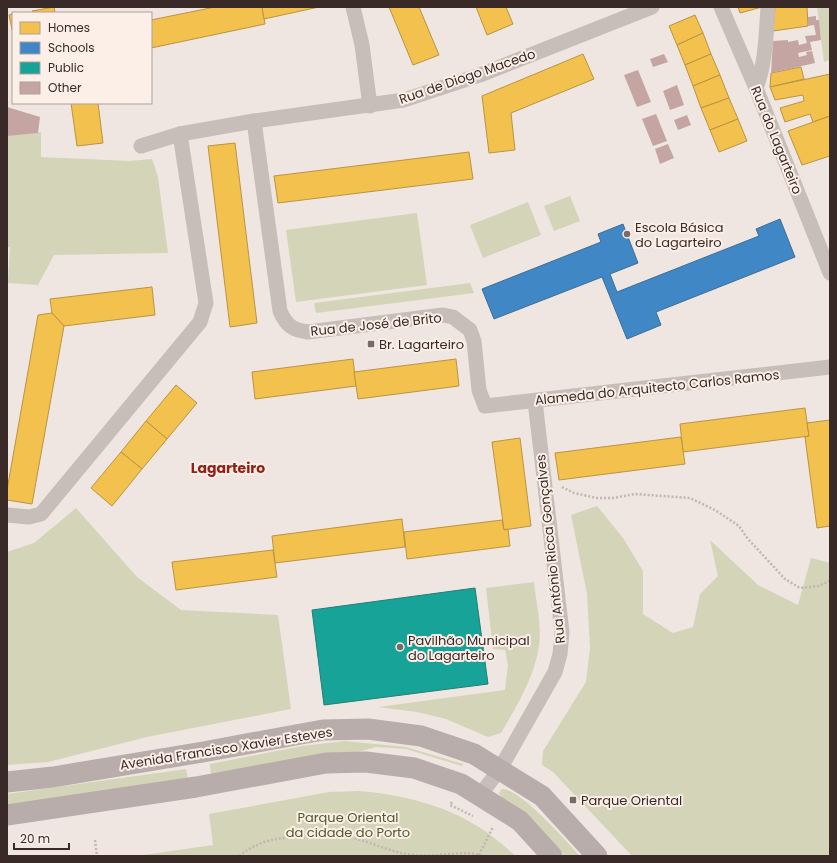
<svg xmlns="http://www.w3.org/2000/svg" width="837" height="863" viewBox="0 0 837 863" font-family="Poppins,sans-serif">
	<rect width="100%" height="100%" fill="#efe6e1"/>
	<g fill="#d4d4b9">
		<polygon points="817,7 830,7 830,60 824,62"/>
		<polygon points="41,132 41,157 130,161 152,159 158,177 168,253 54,255 38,285 8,283 10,247 7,247 7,136"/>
		<polygon points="570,196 580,221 554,231 544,206"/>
		<polygon points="528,202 541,235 483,258 470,225"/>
		<polygon points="417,213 427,285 296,302 286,230"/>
		<polygon points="470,283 474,293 316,313 314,303"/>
		<polygon points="597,506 623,538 643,571 643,614 673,633 693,627 700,594 718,576 710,540 758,585 798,605 811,558 830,563 830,856 632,856 553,772 542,765 543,751 586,682 590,648 587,594 571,515"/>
		<polygon points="76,508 137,577 181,610 278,615 291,709 147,737 48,762 7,765 7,552 34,543"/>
		<path d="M534,582C536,602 542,626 539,646C534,678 517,706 501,733L488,737L446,719L417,712L378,707L505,690L508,665L505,650L493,649L486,588Z"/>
		<polygon points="345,741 406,747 463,764 462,766 406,749 376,747 351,754 211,775 210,764 302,746"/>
		<polygon points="186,769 188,779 7,805 7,794"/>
		<path d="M502,789C520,788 567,842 580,856H565L533,822L501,797L499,793Z"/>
		<path d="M359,791C419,796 472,813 515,856H136L213,845L209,814L329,792Z"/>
	</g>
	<g fill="#f2c14e" stroke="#ba9442">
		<polygon points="54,7 55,13 33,13 32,11"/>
		<polygon points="215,7 262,7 265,24 151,48 151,20"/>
		<polygon points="262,7 319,7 264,19"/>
		<polygon points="389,7 419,7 439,55 413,65"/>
		<polygon points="476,7 506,7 513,24 487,35"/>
		<polygon points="738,7 762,7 740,13"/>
		<polygon points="775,7 807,7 808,26 773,31"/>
		<polygon points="13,14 13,34 9,15"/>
		<polygon points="695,15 703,33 677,45 669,26"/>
		<polygon points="703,33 711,54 685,65 677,45"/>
		<polygon points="583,54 594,79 511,113 515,150 489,153 482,96"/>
		<polygon points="711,54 720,75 693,86 685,65"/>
		<polygon points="801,67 804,79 770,87 771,73"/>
		<polygon points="830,74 830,116 813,122 810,114 785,122 780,108 804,101 803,95 775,100 770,87"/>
		<polygon points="720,75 729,98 701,108 693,86"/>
		<polygon points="729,98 738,119 710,130 701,108"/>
		<polygon points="71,103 98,103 103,143 77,146"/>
		<polygon points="830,116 830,156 802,165 788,131"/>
		<polygon points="738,119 747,141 719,152 710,130"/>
		<polygon points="235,143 257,323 230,327 208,146"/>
		<polygon points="469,152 473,179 278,203 274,176"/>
		<polygon points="152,287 155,315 64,326 52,313 50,299"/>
		<polygon points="52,313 64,326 32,504 7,500 7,490 38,315"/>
		<polygon points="353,359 356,386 255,399 252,372"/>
		<polygon points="456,359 459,386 358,399 354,372"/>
		<polygon points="176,385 197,403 167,439 146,421"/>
		<polygon points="805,408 809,436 683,452 680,424"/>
		<polygon points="830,420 830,526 817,528 805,437 809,436 807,423"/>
		<polygon points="146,421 167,439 142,469 121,452"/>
		<polygon points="681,437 685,464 559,480 555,453"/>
		<polygon points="520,438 531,526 504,530 492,442"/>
		<polygon points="121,452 142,469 112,506 91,488"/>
		<polygon points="402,519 405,547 275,563 272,536"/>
		<polygon points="502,520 504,530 508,529 510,546 407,559 404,532"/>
		<polygon points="273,550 277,577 176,590 172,562"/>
	</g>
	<polygon fill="#3f88c5" stroke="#3d6c96" points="780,219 795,257 656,312 661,325 627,339 602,277 494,319 482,289 601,242 598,234 623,224 638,263 610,274 617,292 759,236 756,229"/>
	<polygon fill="#17a398" stroke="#217f76" points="475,588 488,684 324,705 312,610"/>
	<g fill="#c4a5a1">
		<polygon points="816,16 816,20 819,20 821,40 810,42 812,50 798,53 799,57 807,55 806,52 812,51 815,63 771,73 773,41 788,40 788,42 798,40 799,45 807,43 805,36 816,35 814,25 808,26 808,17"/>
		<polygon points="664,54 668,62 653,67 650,59"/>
		<polygon points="638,70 651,102 637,107 624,75"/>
		<polygon points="677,85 684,105 670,110 663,91"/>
		<polygon points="7,107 40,117 38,133 7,136"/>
		<polygon points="656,114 667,141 653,146 642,119"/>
		<polygon points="687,115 691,125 678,130 674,120"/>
		<polygon points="668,144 674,158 660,164 655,149"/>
	</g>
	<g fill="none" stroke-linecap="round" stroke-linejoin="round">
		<g stroke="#c0b6b2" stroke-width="2.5" stroke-dasharray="2 2" stroke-linecap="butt">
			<polyline points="562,487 574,493 597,498 613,498 635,494 690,498 715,510 739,526 748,539 785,579 800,588 818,586 830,581"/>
			<polyline points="452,802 450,805 473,816"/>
			<polyline points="95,840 97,856"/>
			<polyline points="479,855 493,827"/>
			<path d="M239,856C266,835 287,838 319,837C329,837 341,834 350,837C372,842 391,853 414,855C431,858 470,849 481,856"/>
		</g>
		<g stroke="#c8beb9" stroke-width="15">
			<polyline points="353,7 362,45 370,106"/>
			<polyline points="721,7 756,88 830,273"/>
			<path d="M756,88C766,62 766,35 768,7"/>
			<path d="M254,121L280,311C286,325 292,330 308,332L443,315L453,317L470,330L474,341L479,390L485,406L830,367"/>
			<polyline points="141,146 180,134 254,121 404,100 480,75 652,7"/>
			<polyline points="7,515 29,517 41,514 200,322 206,303 180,134"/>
			<polyline points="480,795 500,769 555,672 560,654 562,632 535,401"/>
		</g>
		<g stroke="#b8adaa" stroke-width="21">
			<polyline points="7,782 53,777 203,752 323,730 368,729 421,736 474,754 542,796 597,856"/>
			<polyline points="7,815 196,787 326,763 366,762 414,768 461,784 520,821 552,856"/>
		</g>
	</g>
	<g fill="#796c68" stroke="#fcefe8" stroke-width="1.5">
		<circle cx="627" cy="234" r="4"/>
		<rect x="367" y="340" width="8" height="8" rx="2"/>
		<circle cx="400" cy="647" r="4"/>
		<rect x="569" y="796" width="8" height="8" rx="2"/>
	</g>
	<g text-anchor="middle" stroke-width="4" stroke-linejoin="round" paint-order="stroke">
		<g font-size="13" fill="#392a27" stroke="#fcefe8">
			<text transform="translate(467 76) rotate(-19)" y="5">Rua de Diogo Macedo</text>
			<text transform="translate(777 140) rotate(68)" y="5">Rua do Lagarteiro</text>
			<text transform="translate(376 324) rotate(-6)" y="5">Rua de José de Brito</text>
			<text transform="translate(657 387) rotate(-6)" y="5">Alameda do Arquitecto Carlos Ramos</text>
			<text transform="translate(550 549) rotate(-96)" y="5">Rua António Ricca Gonçalves</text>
			<text transform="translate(226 748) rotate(-9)" y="5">Avenida Francisco Xavier Esteves</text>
		</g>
		<g font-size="13" fill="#392a27" stroke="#fcefe8" text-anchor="start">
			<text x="635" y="232">Escola Básica<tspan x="635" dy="15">do Lagarteiro</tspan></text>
			<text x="379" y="349">Br. Lagarteiro</text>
			<text x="408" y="645">Pavilhão Municipal<tspan x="408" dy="15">do Lagarteiro</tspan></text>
			<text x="581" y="805">Parque Oriental</text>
		</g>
		<g font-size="13" fill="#505a28" stroke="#fcefe8">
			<text x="348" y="822">Parque Oriental<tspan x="348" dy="15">da cidade do Porto</tspan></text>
		</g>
		<g font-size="14" font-weight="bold" fill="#912017" stroke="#fcefe8">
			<text x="228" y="473">Lagarteiro</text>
		</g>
	</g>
	<rect width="837" height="863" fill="none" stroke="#392a27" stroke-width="16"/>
	<rect x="12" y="12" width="140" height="92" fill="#fcefe8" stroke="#aea09b"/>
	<rect x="20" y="22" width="20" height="12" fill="#f2c14e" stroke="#aea09b"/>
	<text x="48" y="32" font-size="12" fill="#392a27">Homes</text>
	<rect x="20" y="42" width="20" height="12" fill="#3f88c5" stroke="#aea09b"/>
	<text x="48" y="52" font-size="12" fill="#392a27">Schools</text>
	<rect x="20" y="62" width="20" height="12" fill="#17a398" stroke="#aea09b"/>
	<text x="48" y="72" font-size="12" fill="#392a27">Public</text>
	<rect x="20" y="82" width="20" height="12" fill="#c4a5a1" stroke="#aea09b"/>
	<text x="48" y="92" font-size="12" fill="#392a27">Other</text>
	<path d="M14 843v6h55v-6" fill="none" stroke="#392a27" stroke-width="2"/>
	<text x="20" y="843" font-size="12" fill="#392a27" stroke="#fcefe8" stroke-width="3" paint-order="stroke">20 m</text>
</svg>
